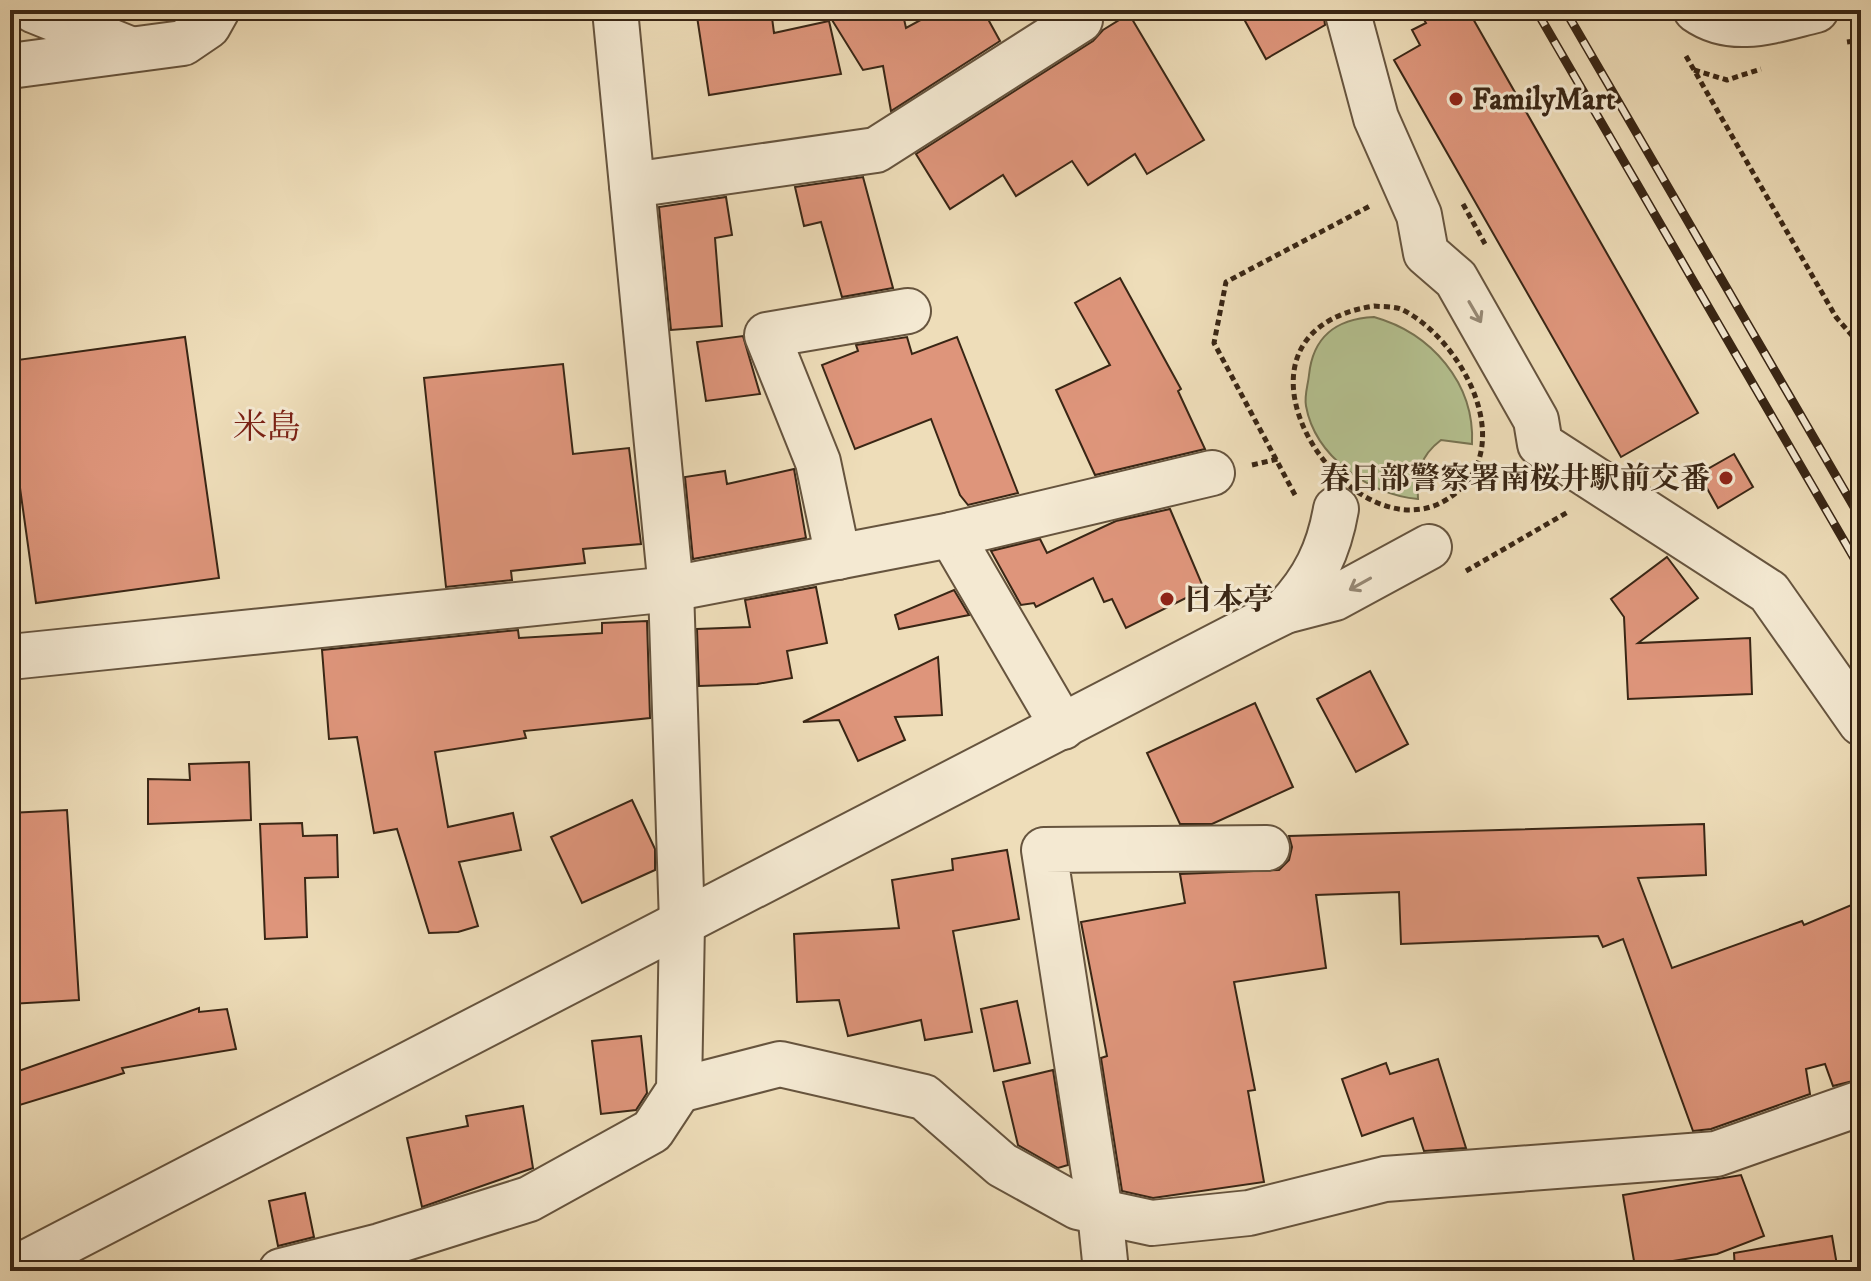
<svg xmlns="http://www.w3.org/2000/svg" width="1871" height="1281" viewBox="0 0 1871 1281" font-family="'IM FELL DW Pica','Noto Serif JP',serif">
	<rect width="100%" height="100%" fill="#eeddb9"/>
	<filter id="stains"><feTurbulence type="fractalNoise" baseFrequency=".0025" numOctaves="4"/><feColorMatrix values="0 0 0 0 .2 0 0 0 0 .09 0 0 0 0 .02 0 0 0 .5 -.17"/></filter>
	<radialGradient id="worn" r=".72"><stop offset=".6" stop-color="#630" stop-opacity="0"/><stop offset="1" stop-color="#630" stop-opacity=".3"/></radialGradient>
	<path fill="#b5c291" stroke="#777453" stroke-width="2" d="M1374,317C1431,333 1475,383 1472,444L1441,440C1420,456 1416,473 1418,499C1369,495 1315,456 1306,406C1304,396 1308,385 1309,375C1313,336 1336,319 1374,317Z"/>
	<g fill="#de957b" stroke="#392615" stroke-width="2">
		<polygon points="696,10 771,10 774,33 829,21 841,74 709,95"/>
		<polygon points="879,10 902,10 906,28 939,10 983,10 1000,41 891,111 883,66 863,70 832,20"/>
		<polygon points="1239,10 1323,10 1325,25 1266,59"/>
		<polygon points="1418,10 1468,10 1698,413 1621,457 1394,60 1420,45 1412,30 1426,23"/>
		<polygon points="1129,14 1204,140 1147,174 1135,154 1088,185 1072,161 1016,196 1003,175 950,209 916,154 1093,41 1103,30"/>
		<polygon points="863,177 893,288 842,297 821,222 804,226 795,187"/>
		<polygon points="726,197 732,235 715,238 722,326 671,330 659,207"/>
		<polygon points="1120,278 1181,389 1178,391 1205,449 1095,475 1056,390 1110,365 1075,303"/>
		<polygon points="743,336 760,394 706,401 697,342"/>
		<polygon points="185,337 219,578 36,603 10,416 10,361"/>
		<polygon points="907,337 912,354 957,337 1018,493 968,505 960,495 931,419 855,449 822,365 858,351 856,345"/>
		<polygon points="563,364 573,454 629,448 641,544 583,549 585,563 511,571 512,580 446,587 424,378"/>
		<polygon points="1734,454 1753,487 1718,508 1699,474"/>
		<polygon points="794,469 806,538 693,559 685,477 725,471 727,484"/>
		<polygon points="1170,509 1204,589 1126,628 1112,599 1104,602 1093,578 1036,607 1034,603 1021,605 991,551 1040,539 1047,553 1116,521"/>
		<polygon points="1667,557 1698,598 1638,643 1750,638 1752,694 1628,699 1624,617 1611,599"/>
		<polygon points="816,587 827,643 787,651 792,678 757,684 699,686 697,629 750,627 745,600"/>
		<polygon points="954,590 969,615 899,629 895,615"/>
		<polygon points="647,621 650,718 524,731 526,738 435,752 448,827 513,813 521,850 459,862 478,926 458,932 429,933 397,829 374,833 357,737 329,739 322,650 518,630 519,638 602,633 602,623"/>
		<polygon points="938,657 942,715 895,717 905,740 858,761 839,720 803,722"/>
		<polygon points="1370,671 1408,744 1356,772 1317,699"/>
		<polygon points="1255,703 1293,787 1212,824 1180,824 1147,753"/>
		<polygon points="249,762 251,820 148,824 148,779 190,780 189,764"/>
		<polygon points="632,800 655,849 655,870 582,903 551,837"/>
		<polygon points="67,810 79,1000 10,1004 10,813"/>
		<polygon points="302,823 303,836 337,835 338,877 305,878 307,937 265,939 260,824"/>
		<polygon points="1704,824 1706,875 1638,878 1672,968 1802,921 1804,925 1861,901 1861,1079 1833,1086 1825,1064 1806,1069 1810,1094 1711,1129 1693,1131 1623,939 1603,947 1598,936 1401,944 1399,892 1316,895 1326,968 1234,982 1255,1090 1248,1091 1264,1182 1153,1198 1122,1191 1101,1058 1107,1056 1081,922 1185,903 1180,874 1279,870 1289,860 1292,847 1289,836"/>
		<polygon points="1007,850 1019,919 953,931 972,1032 925,1040 921,1020 848,1036 839,1000 797,1002 794,934 899,928 892,880 953,870 952,859"/>
		<polygon points="1017,1001 1030,1063 994,1071 981,1009"/>
		<polygon points="199,1008 199,1012 227,1009 236,1049 122,1068 124,1073 10,1108 10,1074"/>
		<polygon points="641,1036 647,1093 636,1110 601,1114 592,1041"/>
		<polygon points="1438,1059 1466,1148 1424,1151 1413,1118 1362,1136 1342,1079 1386,1063 1390,1074"/>
		<polygon points="1053,1070 1068,1165 1058,1168 1018,1145 1003,1082"/>
		<polygon points="523,1106 533,1168 422,1207 407,1138 468,1126 466,1116"/>
		<polygon points="1741,1175 1764,1236 1717,1254 1635,1267 1623,1195"/>
		<polygon points="305,1193 314,1237 278,1246 269,1201"/>
		<polygon points="1832,1236 1838,1271 1735,1271 1734,1253"/>
	</g>
	<g fill="none" stroke-linecap="round" stroke-linejoin="round">
		<g stroke="#66543e" stroke-width="48">
			<g id="minor">
				<polyline points="33,10 127,48"/>
				<polyline points="1347,10 1376,118 1419,215 1426,253 1456,279 1536,420 1540,444 1769,592 1861,723"/>
				<path d="M1696,10C1733,36 1774,20 1816,10"/>
				<polyline points="10,66 183,43 208,26 217,10"/>
				<polyline points="632,185 876,150 1080,20 1074,10"/>
				<polyline points="951,535 1063,727"/>
				<polyline points="838,557 818,462 767,335 908,311"/>
				<path d="M1285,611C1314,581 1329,550 1336,509"/>
				<polyline points="10,657 671,589 951,535 1212,473"/>
				<polyline points="679,1090 780,1064 924,1097 1002,1165 1078,1207 1152,1223 1249,1213 1385,1179 1716,1154 1861,1103"/>
				<polyline points="10,1271 1251,628 1285,611 1335,598 1429,547"/>
				<polyline points="281,1271 380,1246 529,1199 652,1131 679,1090 682,923 671,589 615,10"/>
				<polyline points="1106,1271 1100,1212 1044,850 1267,848"/>
			</g>
		</g>
		<g stroke="#392615" stroke-width="5" stroke-dasharray="6 4" stroke-linecap="butt">
			<polyline points="1847,42 1861,40"/>
			<polyline points="1686,56 1836,317 1861,346"/>
			<polyline points="1694,70 1727,80 1761,69"/>
			<polyline points="1463,204 1485,244"/>
			<path d="M1374,306C1383,307 1395,306 1403,310C1460,339 1517,441 1457,492C1359,577 1193,334 1374,306Z"/>
			<polyline points="1252,465 1278,459"/>
			<polyline points="1295,495 1214,343 1226,282 1370,206"/>
			<polyline points="1466,571 1568,512"/>
		</g>
		<use href="#minor" stroke="#f4e9d2" stroke-width="44"/>
		<g stroke="#392615" stroke-width="9">
			<g id="rail">
				<polyline points="1536,10 1861,570"/>
				<polyline points="1565,10 1861,519"/>
			</g>
		</g>
		<use href="#rail" stroke="#f4e9d2" stroke-width="6" stroke-dasharray="18" stroke-linecap="butt"/>
	</g>
	<defs><path id="oneway-shaft" d="M-6 0H5M1.5-3L5.5 0L1.5 3" fill="none" stroke-width="1.6" stroke-linecap="round" stroke-linejoin="round" transform="scale(2)"/></defs>
	<g stroke="#968874">
		<use href="#oneway-shaft" transform="translate(1475 312) rotate(60)"/>
		<use href="#oneway-shaft" transform="translate(1360 584) rotate(151)"/>
	</g>
	<g fill="#8f2418" stroke="#f4e9d2" stroke-width="3">
		<circle cx="1456" cy="99" r="8"/>
		<circle cx="1726" cy="478" r="8"/>
		<circle cx="1167" cy="599" r="8"/>
	</g>
	<g text-anchor="middle" stroke-width="6" stroke-linejoin="round" paint-order="stroke">
		<g font-size="30" font-weight="bold" fill="#392615" stroke="#f4e9d2" text-anchor="start">
			<text x="1472" y="109">FamilyMart</text>
			<text x="1710" y="488" text-anchor="end">春日部警察署南桜井駅前交番</text>
			<text x="1183" y="609">日本亭</text>
		</g>
		<g font-size="34" fill="#7a1f14" stroke="#f4e9d2">
			<text x="267" y="438">米島</text>
		</g>
	</g>
	<rect width="1871" height="1281" fill="none" stroke="#eeddb9" stroke-width="40"/>
	<rect x="12" y="12" width="1847" height="1257" fill="none" stroke="#392615" stroke-width="4"/>
	<rect x="20" y="20" width="1831" height="1241" fill="none" stroke="#392615" stroke-width="2"/>
	<rect width="100%" height="100%" filter="url(#stains)"/>
	<rect width="100%" height="100%" fill="url(#worn)"/>
</svg>
